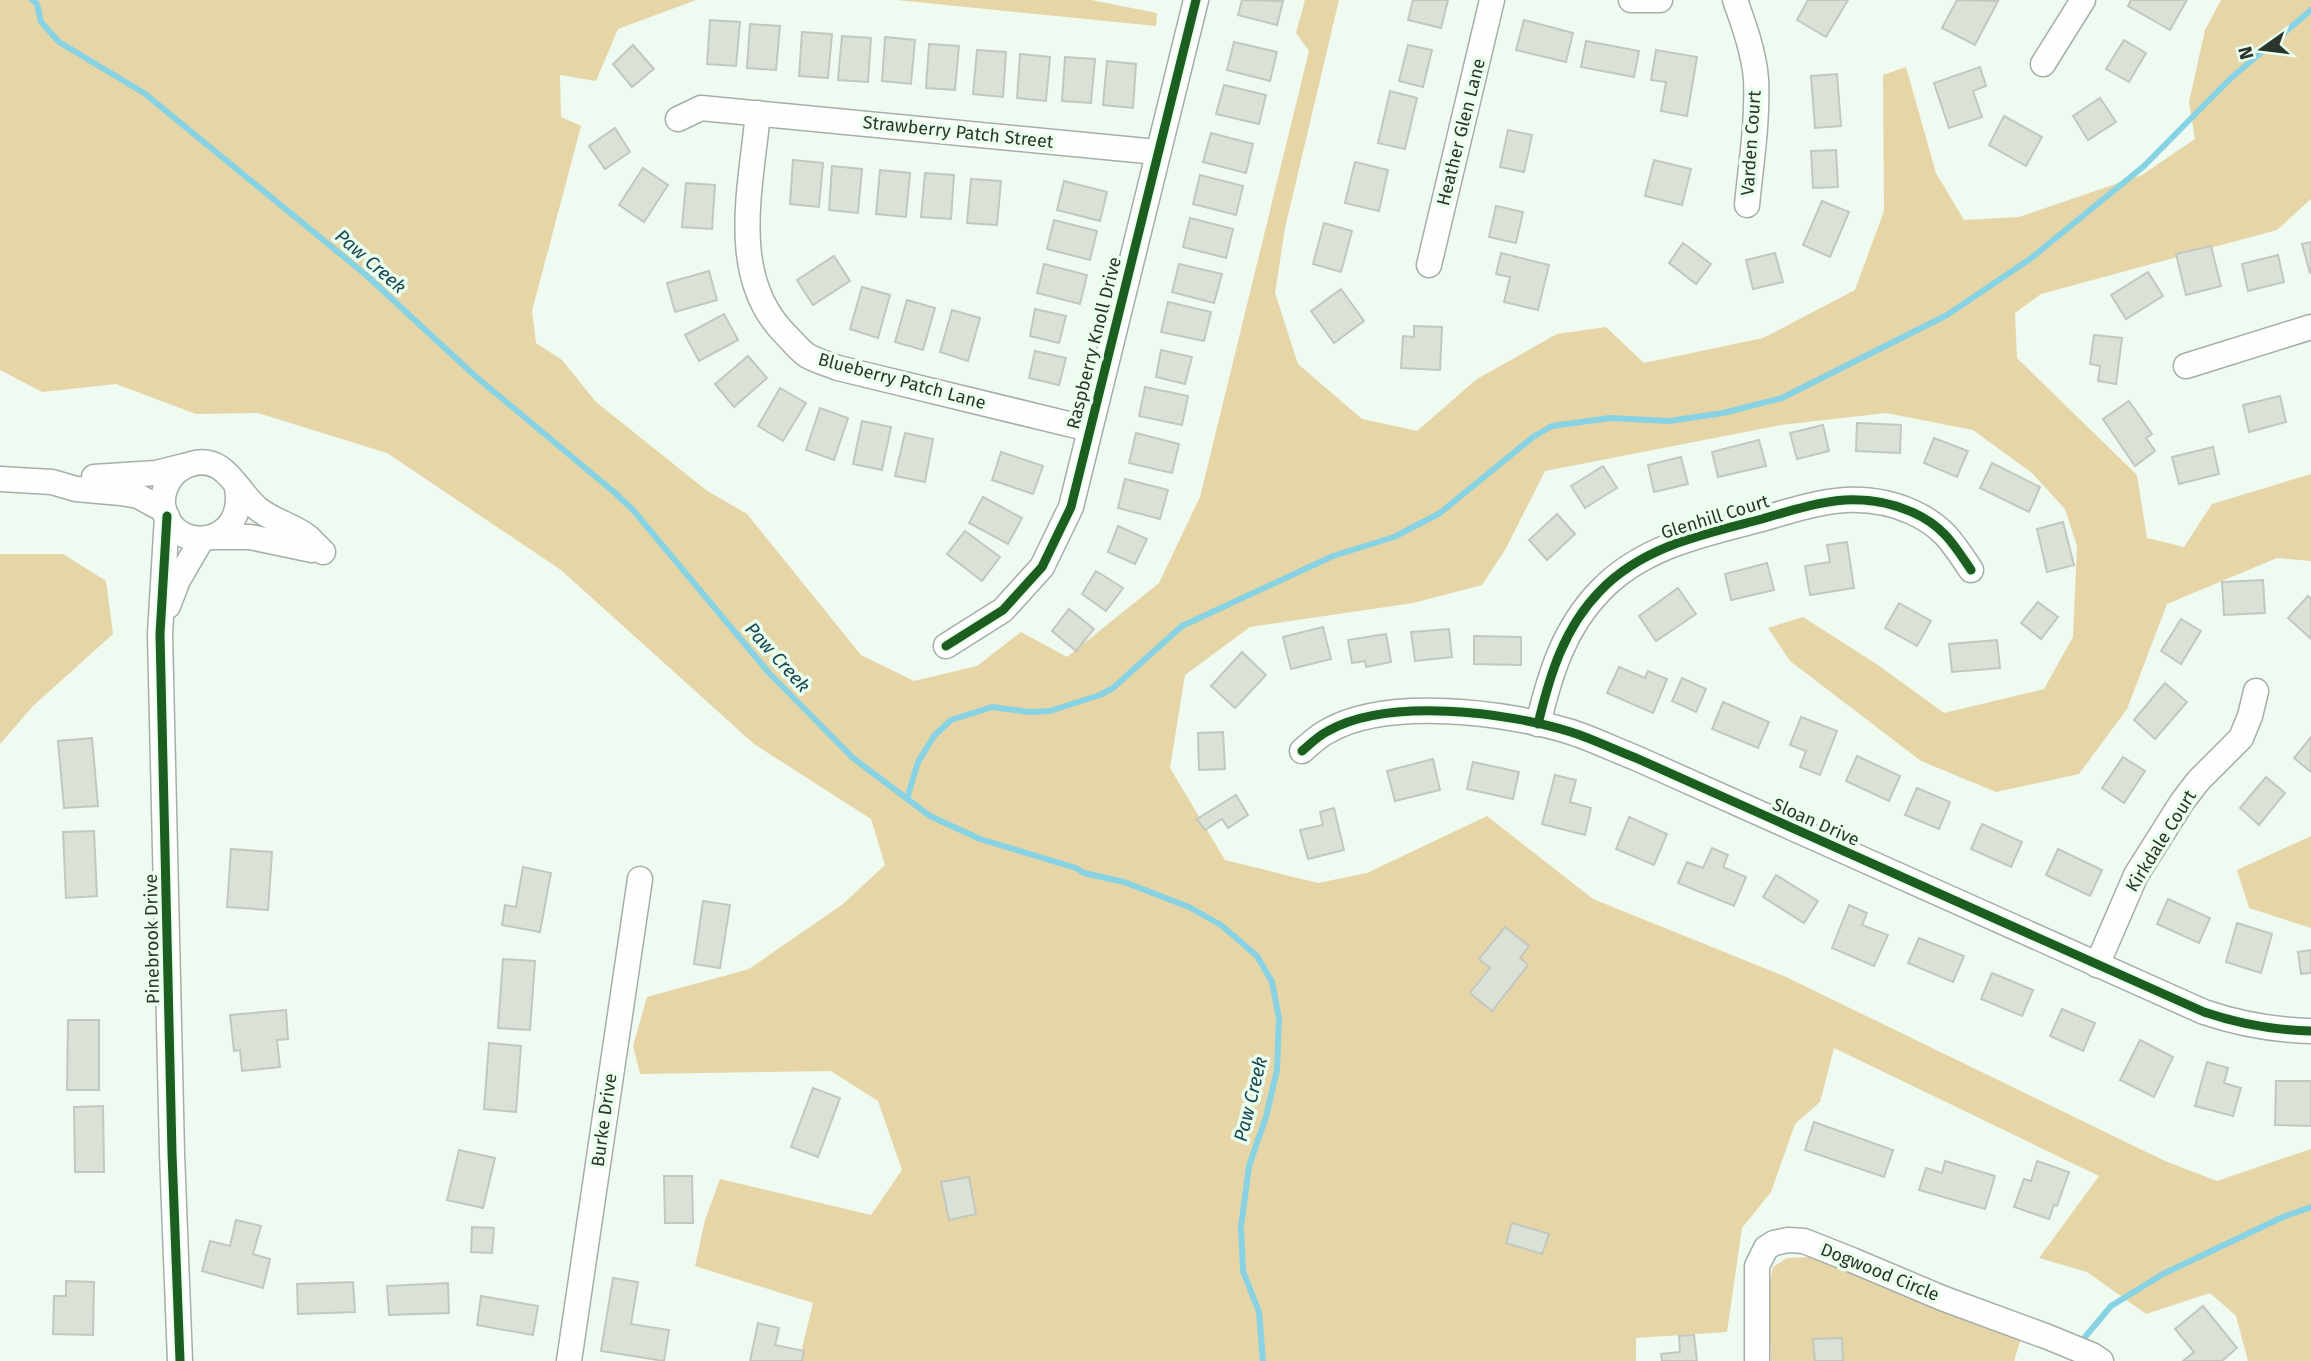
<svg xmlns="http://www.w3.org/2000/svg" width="2311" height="1361" viewBox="0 0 2311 1361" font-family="'Fira Sans',sans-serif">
	<rect width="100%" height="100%" fill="#effaf1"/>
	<g fill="#e6d5a7">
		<polygon points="0,0 696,0 618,29 596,81 560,75 561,117 581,126 532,311 536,343 562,360 596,402 706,490 747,514 861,655 914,681 977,666 1021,632 1067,657 1159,583 1200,497 1309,51 1296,33 1305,0 1339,0 1285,228 1275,293 1298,364 1362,419 1417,431 1477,379 1557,334 1606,327 1644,363 1763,338 1855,290 1884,211 1883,75 1906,67 1936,173 1964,220 2019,217 2142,175 2195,139 2189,102 2205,30 2221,0 2311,0 2311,199 2277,230 2041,294 2015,313 2017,358 2137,475 2147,538 2184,547 2212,504 2311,474 2311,561 2277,558 2167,604 2127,709 2079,774 1996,792 1921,761 1790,661 1768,628 1803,617 1878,665 1944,713 2044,689 2073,637 2077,546 2065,509 2032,473 1973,430 1886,413 1781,425 1545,471 1505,550 1482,585 1413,603 1250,627 1185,675 1170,768 1225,860 1318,883 1367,873 1487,816 1593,899 1784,976 2165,1161 2217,1181 2311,1149 2311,1361 2248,1361 2236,1316 2210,1293 2146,1314 2087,1272 2039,1258 2099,1176 1834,1048 1820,1102 1795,1124 1771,1192 1742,1228 1727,1332 1636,1338 1636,1361 799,1361 813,1303 695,1266 705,1220 720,1179 871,1215 902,1170 878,1101 831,1071 640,1074 633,1046 647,997 749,969 843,904 885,865 871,819 754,744 561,570 387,453 258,413 196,414 116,384 42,392 0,370"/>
		<polygon points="897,0 1091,0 1157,13 1156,26"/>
		<polygon points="0,554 63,554 106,581 113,634 33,706 0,744"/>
		<polygon points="2311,836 2311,928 2249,908 2237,870"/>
		<polygon points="1809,1257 2021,1338 2014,1361 1771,1361 1768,1291 1773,1267 1787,1258"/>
	</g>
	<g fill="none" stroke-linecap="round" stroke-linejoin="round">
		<g stroke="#87d3e4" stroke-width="6">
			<polyline points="32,0 37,4 41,22 59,42 144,93 366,275 474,375 614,492 633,510 769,673 853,758 930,816 980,839 1076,868 1084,873 1124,882 1189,907 1221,925 1257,956 1272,982 1279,1018 1277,1070 1266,1117 1249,1166 1241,1227 1243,1271 1259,1312 1263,1361"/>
			<polyline points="907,799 918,762 934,736 951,720 992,707 1030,712 1050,711 1100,695 1113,688 1182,626 1333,556 1394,537 1440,513 1533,437 1552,426 1610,418 1669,421 1723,413 1782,398 1947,315 2030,259 2144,166 2230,79 2311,10"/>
			<polyline points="2085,1337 2111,1306 2163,1274 2283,1217 2311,1207"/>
		</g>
	</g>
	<g fill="#dae1d7" stroke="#c2c8bf" stroke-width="2">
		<polygon points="1242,0 1283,1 1277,25 1238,15"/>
		<polygon points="1413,0 1448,0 1441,28 1408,20"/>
		<polygon points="1808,0 1848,0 1826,37 1797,20"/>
		<polygon points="1957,0 1998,1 1975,45 1942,28"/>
		<polygon points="2131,0 2187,0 2170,30 2128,6"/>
		<polygon points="710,20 740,22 736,66 707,64"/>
		<polygon points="1524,20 1573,33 1566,62 1516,50"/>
		<polygon points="750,24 780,26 776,70 747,68"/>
		<polygon points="802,32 832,34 828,78 799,76"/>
		<polygon points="842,36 871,38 868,82 838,80"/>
		<polygon points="885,37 915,40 911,84 882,81"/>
		<polygon points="2124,40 2146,53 2129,82 2106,69"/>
		<polygon points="1586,41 1639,51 1634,77 1581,67"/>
		<polygon points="1234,42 1277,52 1270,81 1227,70"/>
		<polygon points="929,44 959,46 955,90 926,88"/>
		<polygon points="633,45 654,69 632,87 613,64"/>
		<polygon points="1408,45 1432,50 1423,87 1399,81"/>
		<polygon points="977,50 1006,52 1003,97 973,94"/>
		<polygon points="1656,50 1697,57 1687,116 1661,111 1666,82 1651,80"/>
		<polygon points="1020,54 1050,57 1046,101 1017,98"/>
		<polygon points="1065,57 1095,59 1091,103 1062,101"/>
		<polygon points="1107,61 1136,64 1133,108 1103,105"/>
		<polygon points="1980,67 1986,86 1973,91 1982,117 1949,128 1934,83"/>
		<polygon points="1837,74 1841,126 1815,128 1811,76"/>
		<polygon points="1224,85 1266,95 1259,124 1216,114"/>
		<polygon points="1390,91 1417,98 1405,149 1378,143"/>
		<polygon points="2100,98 2116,122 2088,140 2073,116"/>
		<polygon points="2004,116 2042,137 2026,166 1989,145"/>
		<polygon points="615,128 630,152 605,169 589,146"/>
		<polygon points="1508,130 1532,135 1524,172 1500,167"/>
		<polygon points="1211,133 1253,144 1246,173 1203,162"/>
		<polygon points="1836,150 1838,187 1813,188 1811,151"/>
		<polygon points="793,160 823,163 819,207 790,204"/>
		<polygon points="1654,160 1691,169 1682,205 1645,196"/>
		<polygon points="1355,162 1388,170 1379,211 1345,203"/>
		<polygon points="832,166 862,169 858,213 829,210"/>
		<polygon points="643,168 668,185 644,222 619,205"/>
		<polygon points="880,170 910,173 906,217 876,214"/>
		<polygon points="925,173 954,175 951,219 921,217"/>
		<polygon points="1200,175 1243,186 1236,215 1193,204"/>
		<polygon points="971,179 1001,181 997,225 967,223"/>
		<polygon points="1064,181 1107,192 1100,221 1057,210"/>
		<polygon points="686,183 715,185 712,229 682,227"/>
		<polygon points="1822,201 1849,212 1830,257 1803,245"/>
		<polygon points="1496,206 1523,212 1516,243 1489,237"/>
		<polygon points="1190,218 1233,229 1226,258 1183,247"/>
		<polygon points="1054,220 1097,231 1090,260 1047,249"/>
		<polygon points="1324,223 1352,231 1341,272 1313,264"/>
		<polygon points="2311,242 2311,273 2310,273 2302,244"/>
		<polygon points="1683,243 1711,264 1696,284 1669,263"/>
		<polygon points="2211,246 2221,286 2186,295 2176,254"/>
		<polygon points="1501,253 1549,265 1538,310 1504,302 1510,277 1496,274"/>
		<polygon points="1775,253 1783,282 1753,289 1746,260"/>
		<polygon points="2278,255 2284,282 2248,291 2242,264"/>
		<polygon points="834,256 850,281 813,305 797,280"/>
		<polygon points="1044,264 1087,275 1080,304 1037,293"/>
		<polygon points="1179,264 1222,274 1214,303 1172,292"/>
		<polygon points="709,271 717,300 675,312 667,283"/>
		<polygon points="2148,272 2163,296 2126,319 2111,295"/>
		<polygon points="862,287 890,295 878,338 850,329"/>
		<polygon points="1341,289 1364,321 1334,343 1311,311"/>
		<polygon points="907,300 935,308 923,350 895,342"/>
		<polygon points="1168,302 1211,312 1204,341 1161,332"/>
		<polygon points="1035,309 1066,316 1059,343 1030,336"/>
		<polygon points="952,310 980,318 968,361 940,352"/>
		<polygon points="724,314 738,340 699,361 685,335"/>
		<polygon points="1414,326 1442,327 1440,370 1401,368 1403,336 1414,337"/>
		<polygon points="2094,335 2122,338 2116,384 2098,381 2100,366 2090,364"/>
		<polygon points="1161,350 1192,357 1185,384 1156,377"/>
		<polygon points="1035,351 1066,358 1059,385 1029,378"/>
		<polygon points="748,356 767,378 734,407 715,384"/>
		<polygon points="1145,387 1188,396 1182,425 1139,416"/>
		<polygon points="780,388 806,403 783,441 758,426"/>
		<polygon points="2280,396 2286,422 2249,432 2243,405"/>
		<polygon points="2129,401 2152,434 2146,438 2155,451 2135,466 2103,419"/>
		<polygon points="820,408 848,418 834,460 806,450"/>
		<polygon points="862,421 891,427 882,470 853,464"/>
		<polygon points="1857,423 1901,425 1900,453 1856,451"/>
		<polygon points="1823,425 1829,451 1797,459 1790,433"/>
		<polygon points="905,433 933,439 925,482 895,476"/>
		<polygon points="1136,433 1179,444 1172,473 1129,463"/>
		<polygon points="1934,438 1968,451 1957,477 1924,463"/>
		<polygon points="1759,440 1766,466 1718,477 1712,452"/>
		<polygon points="2213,447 2219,474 2179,484 2172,457"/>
		<polygon points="1001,452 1043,466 1033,494 992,480"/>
		<polygon points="1681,457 1688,484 1654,492 1648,465"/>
		<polygon points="1992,463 2040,487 2029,512 1980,488"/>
		<polygon points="1603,466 1617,488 1585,508 1571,486"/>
		<polygon points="1125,479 1168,490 1160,519 1118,508"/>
		<polygon points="983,497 1022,518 1008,544 969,523"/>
		<polygon points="1557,514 1575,534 1547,560 1529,540"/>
		<polygon points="2063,522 2074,565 2047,572 2037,529"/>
		<polygon points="1118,526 1147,539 1135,564 1108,552"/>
		<polygon points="965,531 1000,557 982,581 947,554"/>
		<polygon points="1847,542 1854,588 1810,595 1805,566 1830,562 1827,545"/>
		<polygon points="1767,563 1774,590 1731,600 1725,574"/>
		<polygon points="1096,571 1123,588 1106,611 1082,594"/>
		<polygon points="2263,580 2265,613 2224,615 2222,582"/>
		<polygon points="1678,588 1696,614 1656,641 1639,616"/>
		<polygon points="2308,596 2311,599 2311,639 2288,618"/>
		<polygon points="2038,602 2058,617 2041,639 2021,623"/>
		<polygon points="1899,603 1931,621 1917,646 1885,628"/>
		<polygon points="1069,609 1094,629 1076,651 1052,631"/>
		<polygon points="2181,619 2201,631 2181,664 2161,651"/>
		<polygon points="1323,627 1331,659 1291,669 1283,637"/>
		<polygon points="1449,629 1452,657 1415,661 1411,632"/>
		<polygon points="1386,634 1391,662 1366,667 1365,661 1352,663 1348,640"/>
		<polygon points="1474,636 1521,637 1521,665 1474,664"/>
		<polygon points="1997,640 2000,668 1952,672 1949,644"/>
		<polygon points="1242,652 1266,675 1235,708 1211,686"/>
		<polygon points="1619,667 1645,678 1648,671 1667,679 1653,713 1607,693"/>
		<polygon points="1682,678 1706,689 1696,712 1672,701"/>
		<polygon points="2165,683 2187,702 2155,739 2134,720"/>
		<polygon points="1723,702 1769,722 1758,748 1712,729"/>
		<polygon points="1801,717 1837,731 1820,775 1800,767 1806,751 1790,745"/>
		<polygon points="1223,732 1225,769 1199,770 1198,733"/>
		<polygon points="2311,737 2311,772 2294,758"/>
		<polygon points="92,738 98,806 64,808 58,741"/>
		<polygon points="1857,756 1900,776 1889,801 1846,781"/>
		<polygon points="2123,757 2145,771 2124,803 2102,788"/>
		<polygon points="1433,759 1440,790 1395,801 1387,771"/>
		<polygon points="1473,762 1519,772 1513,799 1467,789"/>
		<polygon points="1555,775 1576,780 1570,802 1591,808 1585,835 1542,824"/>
		<polygon points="2266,777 2285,793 2259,825 2240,808"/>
		<polygon points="1917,788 1950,802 1939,829 1905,815"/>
		<polygon points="1236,795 1248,815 1228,828 1222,819 1205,830 1197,819"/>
		<polygon points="1334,808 1344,850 1308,859 1300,830 1323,825 1320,812"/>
		<polygon points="1629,817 1667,834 1654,865 1616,849"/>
		<polygon points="1982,824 2022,842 2011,867 1971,849"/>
		<polygon points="94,831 97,896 66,898 63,832"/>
		<polygon points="1712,848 1728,855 1723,867 1746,877 1734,906 1678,883 1687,862 1703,868"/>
		<polygon points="231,849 272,852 268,910 227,907"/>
		<polygon points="2058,849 2102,870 2090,896 2046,875"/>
		<polygon points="523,867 551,873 540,932 502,925 505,905 516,907"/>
		<polygon points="1776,875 1818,901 1804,923 1763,897"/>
		<polygon points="2168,899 2210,918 2199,943 2157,924"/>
		<polygon points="703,901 730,905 720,968 694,964"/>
		<polygon points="1849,905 1867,913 1862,925 1888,935 1874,966 1832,948"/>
		<polygon points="2237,923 2272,934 2261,973 2226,962"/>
		<polygon points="1505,927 1529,946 1520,958 1528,965 1492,1011 1470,993 1490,968 1479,959"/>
		<polygon points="1919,938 1964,956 1953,982 1908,963"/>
		<polygon points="2311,950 2311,973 2301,974 2298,952"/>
		<polygon points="503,959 535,961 530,1030 498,1028"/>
		<polygon points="1992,973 2033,990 2022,1016 1981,999"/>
		<polygon points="2062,1009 2095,1023 2083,1051 2050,1036"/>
		<polygon points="286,1010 288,1039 277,1040 280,1067 242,1071 240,1050 234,1051 230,1015"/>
		<polygon points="68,1020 99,1020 99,1090 67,1090"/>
		<polygon points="2140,1040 2173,1057 2154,1097 2120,1080"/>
		<polygon points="489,1043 521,1046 516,1112 484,1109"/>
		<polygon points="2207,1062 2228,1068 2224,1083 2241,1088 2233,1116 2195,1106"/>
		<polygon points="2276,1081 2311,1081 2311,1126 2275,1125"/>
		<polygon points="813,1088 840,1098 818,1157 791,1147"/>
		<polygon points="103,1106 104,1172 75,1172 74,1107"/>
		<polygon points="1814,1122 1893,1150 1884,1177 1805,1150"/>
		<polygon points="459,1150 495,1158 483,1208 447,1200"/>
		<polygon points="1945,1161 1995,1176 1985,1209 1919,1190 1926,1168 1942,1173"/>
		<polygon points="2037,1161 2069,1172 2057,1206 2054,1205 2049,1219 2014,1207 2024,1179 2031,1181"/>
		<polygon points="664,1176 692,1176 693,1223 665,1223"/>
		<polygon points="969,1177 976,1214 949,1220 941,1182"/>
		<polygon points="236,1220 261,1226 253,1254 270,1259 263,1288 202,1271 210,1241 230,1246"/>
		<polygon points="1512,1223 1549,1234 1542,1254 1506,1243"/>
		<polygon points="472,1227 494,1228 492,1253 471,1252"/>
		<polygon points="613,1278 638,1282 631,1324 669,1330 664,1361 601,1351"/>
		<polygon points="66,1281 94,1282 93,1335 53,1334 54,1296 66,1296"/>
		<polygon points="353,1282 355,1312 298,1314 297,1284"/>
		<polygon points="448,1283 449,1313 389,1315 387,1286"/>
		<polygon points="481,1296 538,1306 533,1335 477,1325"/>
		<polygon points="2203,1306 2237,1348 2222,1361 2183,1361 2194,1352 2175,1329"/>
		<polygon points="758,1323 779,1328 775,1345 804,1351 802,1361 750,1361"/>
		<polygon points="1694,1335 1697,1361 1662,1361 1661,1354 1680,1352 1679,1336"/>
		<polygon points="1842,1338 1843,1361 1815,1361 1813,1339"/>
	</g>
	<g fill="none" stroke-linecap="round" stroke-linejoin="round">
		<g stroke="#a5afa7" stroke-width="27">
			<g id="minor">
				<polyline points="1631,0 1660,0"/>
				<path d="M1735,0C1744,25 1754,53 1756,79C1758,122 1751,163 1747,205"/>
				<polyline points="2043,64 2083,0"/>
				<path d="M758,113C751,188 727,279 788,337C794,343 800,351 808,356C817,361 828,364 838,368L1089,429"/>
				<polyline points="678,119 701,108 1157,152"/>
				<polyline points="1429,265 1492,0"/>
				<polyline points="2186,366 2311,327"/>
				<polyline points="94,477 156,473 184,466"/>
				<polyline points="0,479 52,482 76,489 121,493 138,496 164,510"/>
				<path d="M237,488C247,545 176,556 164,510C161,498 165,485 173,475C178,470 184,466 191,464C225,454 236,490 257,508C272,521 293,525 308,537C313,542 318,547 323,552"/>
				<polyline points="167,516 160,634 172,1153 180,1361"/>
				<polyline points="213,537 250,537 312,550"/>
				<polyline points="168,606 178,580 202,539"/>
				<polyline points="946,646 1003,610 1042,567 1071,507 1196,0"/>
				<path d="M1538,724C1550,674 1564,628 1600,591C1643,546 1704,534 1762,519C1789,511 1817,502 1845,500C1867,499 1892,503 1912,512C1943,526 1953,543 1971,570"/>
				<path d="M1302,751C1310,744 1318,736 1328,731C1388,697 1507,712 1571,732C1593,739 1615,750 1636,758L2204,1012C2239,1024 2273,1030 2311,1031"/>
				<polyline points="2097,965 2136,875 2182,802 2198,781 2241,738 2250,716 2256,691"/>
				<polyline points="569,1361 640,879"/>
				<polyline points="1757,1361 1757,1266 1766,1248 1774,1243 1788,1240 1804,1241 1852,1260 1942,1298 2048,1337 2092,1355 2101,1361"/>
			</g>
		</g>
		<use href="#minor" stroke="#fdfefd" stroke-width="24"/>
		<g stroke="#eaffee" stroke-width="13">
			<g id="cycleway">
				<polyline points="167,516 160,634 172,1153 180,1361"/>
				<polyline points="946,646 1003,610 1042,567 1071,507 1196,0"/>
				<path d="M1538,724C1550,674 1564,628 1600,591C1643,546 1704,534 1762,519C1789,511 1817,502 1845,500C1867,499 1892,503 1912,512C1943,526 1953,543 1971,570"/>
				<path d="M1302,751C1310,744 1318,736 1328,731C1388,697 1507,712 1571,732C1593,739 1615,750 1636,758L2204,1012C2239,1024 2273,1030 2311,1031"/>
			</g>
		</g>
		<use href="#cycleway" stroke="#1b5e20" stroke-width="9"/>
	</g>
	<g text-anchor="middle" stroke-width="7" stroke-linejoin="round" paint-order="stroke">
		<g font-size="18" fill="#2b352d" stroke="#eaffee">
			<text transform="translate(958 132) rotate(6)" y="6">Strawberry Patch Street</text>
			<text transform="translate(1461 132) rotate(-76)" y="6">Heather Glen Lane</text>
			<text transform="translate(1751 143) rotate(-86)" y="6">Varden Court</text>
			<text transform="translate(1094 343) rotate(-76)" y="6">Raspberry Knoll Drive</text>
			<text transform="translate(902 381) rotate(15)" y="6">Blueberry Patch Lane</text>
			<text transform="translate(1715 517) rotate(-17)" y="6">Glenhill Court</text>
			<text transform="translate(1816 822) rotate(24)" y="6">Sloan Drive</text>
			<text transform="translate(2161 841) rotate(-58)" y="6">Kirkdale Court</text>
			<text transform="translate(152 939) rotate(-91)" y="6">Pinebrook Drive</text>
			<text transform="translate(604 1120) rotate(-82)" y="6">Burke Drive</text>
			<text transform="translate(1880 1272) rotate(22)" y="6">Dogwood Circle</text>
		</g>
		<g font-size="19" font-style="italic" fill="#194754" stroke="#eaffee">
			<text transform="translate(371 261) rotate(41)" y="7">Paw Creek</text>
			<text transform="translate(778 657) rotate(48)" y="7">Paw Creek</text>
			<text transform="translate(1250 1099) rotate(-76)" y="7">Paw Creek</text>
		</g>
	</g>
	<g transform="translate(2262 49) rotate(256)" stroke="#eaffee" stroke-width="5" paint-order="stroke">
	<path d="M0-5L12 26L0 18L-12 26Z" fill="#2b352d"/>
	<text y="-10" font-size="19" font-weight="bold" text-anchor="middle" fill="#2b352d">N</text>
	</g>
</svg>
